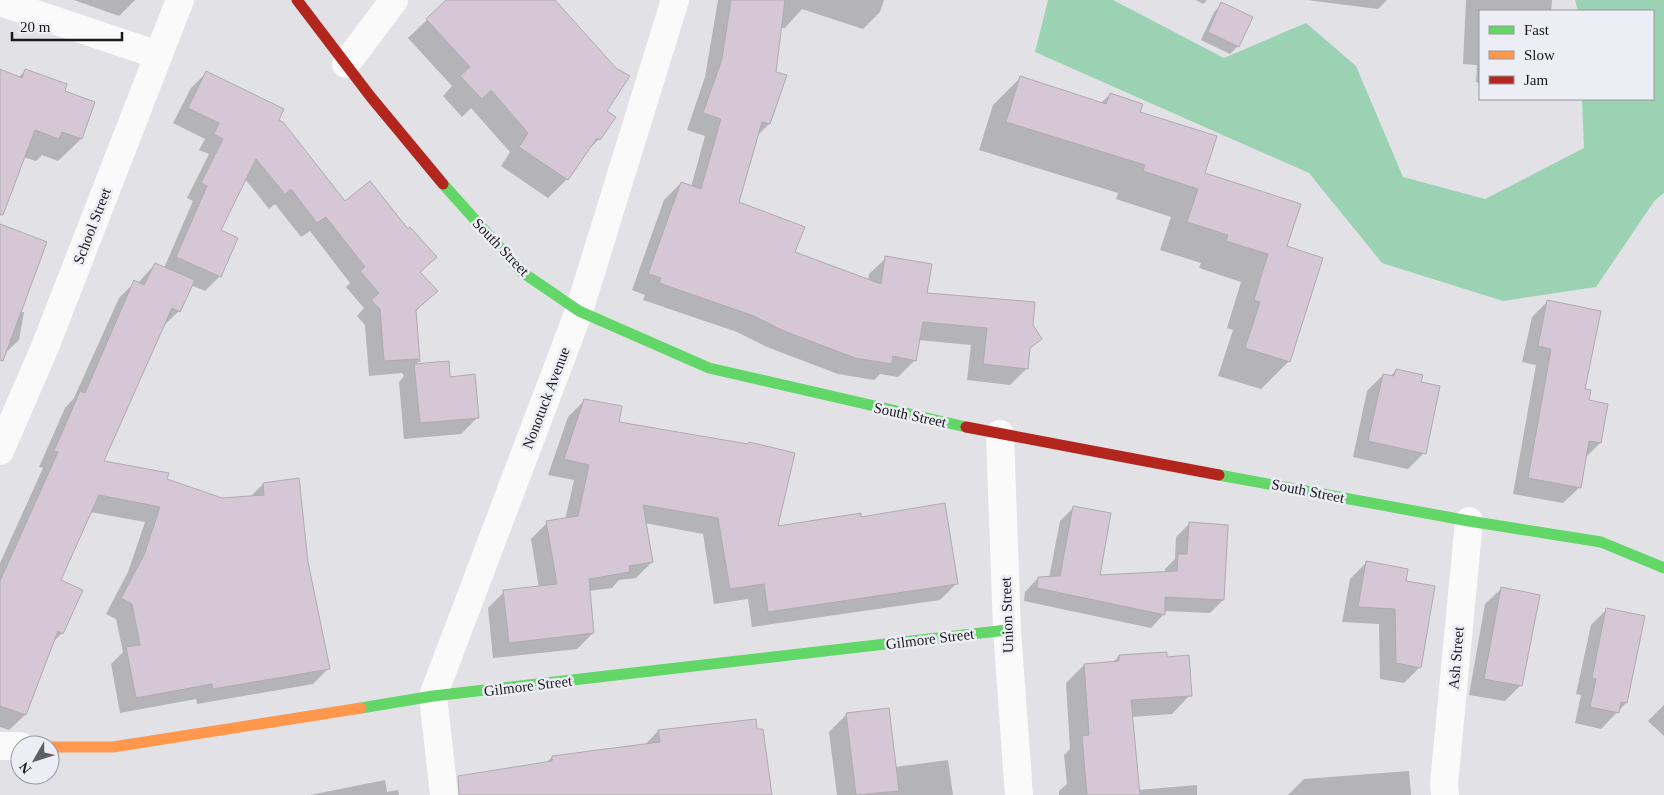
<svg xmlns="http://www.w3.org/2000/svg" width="1664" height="795" viewBox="0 0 1664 795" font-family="Georgia,serif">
	<rect width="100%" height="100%" fill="#e1e1e6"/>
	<polygon fill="#9bd2b4" points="1048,0 1113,0 1224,58 1306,23 1356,66 1403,177 1485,199 1584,148 1582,99 1653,99 1653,11 1578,11 1575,0 1664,0 1664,193 1655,200 1596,287 1503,301 1382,263 1309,173 1035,52"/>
	<g fill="#0003">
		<polygon points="74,0 135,0 119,16"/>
		<polygon points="448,0 517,0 599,139 583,155 567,179 548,198 501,166 510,152 471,108 462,117 443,96 452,86 408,38"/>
		<polygon points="718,0 884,0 880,12 863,29 802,9 785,28 780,28 769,124 757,136 738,202 793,253 868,281 869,274 886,258 925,294 1032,326 1040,338 1029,350 1027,368 1010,385 967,380 971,345 918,340 915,360 898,377 880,374 874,380 838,374 767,347 737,332 643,300 645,295 632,290 664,200 681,183 691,187 705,136 687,130 705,77"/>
		<polygon points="1196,0 1207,0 1203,4"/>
		<polygon points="1307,0 1387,0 1378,9"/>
		<polygon points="1466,0 1552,0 1551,11 1480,11 1480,83 1476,82 1477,65 1463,64"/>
		<polygon points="1222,4 1238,46 1230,54 1201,40 1214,12"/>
		<polygon points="0,71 18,78 25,71 63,92 94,102 81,139 58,161 42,155 36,161 23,157 0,189"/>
		<polygon points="206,73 277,120 345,203 408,231 435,257 420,273 436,291 415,312 419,361 415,365 449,378 477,418 461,434 404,439 399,382 404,376 402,373 369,376 365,325 357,316 364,308 346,287 350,283 310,231 301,237 275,204 269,209 245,179 219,231 220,276 205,291 191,285 179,311 162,327 102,462 166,480 222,499 250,497 263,484 307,562 329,668 313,684 197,704 196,699 120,713 111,664 123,652 116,619 106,614 128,572 145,522 90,512 60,580 62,633 51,644 25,715 9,730 0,727 0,563 43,468 39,467 65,408 74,398 119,298 135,282 138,283 155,264 164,268 193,201 187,198 209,154 199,150 205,139 173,123 191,88"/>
		<polygon points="1021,77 1101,103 1110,94 1138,112 1286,247 1289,361 1261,389 1218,376 1233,330 1227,328 1241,282 1199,268 1201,263 1160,250 1171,217 1116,199 1118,193 979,150 993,105"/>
		<polygon points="0,226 20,312 24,312 19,340 2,356 0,355"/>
		<polygon points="1548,301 1584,390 1600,443 1585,458 1580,487 1563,503 1513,494 1536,365 1522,362 1532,317"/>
		<polygon points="1396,370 1420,383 1424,453 1408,469 1353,457 1367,391 1383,375 1390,377"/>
		<polygon points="584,401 776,528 860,519 956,584 940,600 752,627 748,599 714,604 703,534 645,523 652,562 636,578 619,580 612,588 589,591 593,633 577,649 493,658 488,608 504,592 539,588 531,539 547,523 565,520 574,480 548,475 568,417"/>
		<polygon points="1073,508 1099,576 1165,573 1165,569 1175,559 1176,537 1189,524 1223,600 1210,613 1164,611 1164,614 1151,628 1024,601 1025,592 1038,578 1049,578 1060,521"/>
		<polygon points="1366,563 1405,582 1420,667 1404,683 1380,679 1379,624 1342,622 1350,579"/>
		<polygon points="1502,588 1521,685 1505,701 1469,695 1485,604"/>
		<polygon points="1607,609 1626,703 1601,729 1575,723 1581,695 1576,694 1591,625"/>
		<polygon points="1119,656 1166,658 1190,695 1172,714 1131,717 1138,790 1197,785 1197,795 1059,795 1059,791 1067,784 1064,755 1070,749 1066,683 1084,665 1112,663"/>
		<polygon points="1664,705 1664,736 1648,721"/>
		<polygon points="887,710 895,767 948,760 953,795 837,795 829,732 846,715"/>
		<polygon points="658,731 771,795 478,795 546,763 552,757 644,746"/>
		<polygon points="1409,771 1411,795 1288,795 1304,779"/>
		<polygon points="385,780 387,792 398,790 399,795 310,795"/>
	</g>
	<g fill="#d6c7d6" stroke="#adacaf">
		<polygon points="446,0 555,0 616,68 630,76 607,111 616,117 600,140 597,138 568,180 519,147 528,133 491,90 482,99 460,76 470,67 426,19"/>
		<polygon points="731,0 785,0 776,72 787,75 770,124 762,122 739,202 805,227 795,252 881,284 885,256 932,264 927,293 1035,302 1033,325 1042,339 1030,348 1028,369 983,364 987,328 923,322 916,361 893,356 892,364 855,358 784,331 754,316 659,283 661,278 648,274 681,182 701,189 721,119 703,113 722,59"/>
		<polygon points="1221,2 1253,17 1239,47 1208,32"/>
		<polygon points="0,69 22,78 25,69 67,84 65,91 95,102 82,139 62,132 59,139 35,130 3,215 0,215"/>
		<polygon points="206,71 284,109 279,120 283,122 345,201 370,181 408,229 410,227 437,257 420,272 438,291 416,310 420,362 418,359 384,361 380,309 371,300 379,293 360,271 365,267 326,217 317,223 291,189 285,194 256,159 221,230 238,238 221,277 176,257 207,186 201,183 223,139 214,134 219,123 188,108"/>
		<polygon points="1020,76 1106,104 1110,93 1143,104 1140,112 1217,136 1205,173 1301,204 1287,246 1323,258 1290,362 1245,348 1260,302 1254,300 1268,254 1226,241 1228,235 1187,222 1198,189 1143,171 1145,165 1006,122"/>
		<polygon points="0,224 47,242 3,361 0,360"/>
		<polygon points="155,263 195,280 180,312 172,308 104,461 169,473 167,479 222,498 264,495 263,483 299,478 308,562 330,669 213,689 212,684 136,698 126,647 140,645 132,604 121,598 144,555 160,507 99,495 61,580 83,590 63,634 58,631 26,715 0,706 0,581 58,452 54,451 80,391 85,393 134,280 144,285"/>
		<polygon points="1547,300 1601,311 1585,389 1591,390 1589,400 1608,404 1601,443 1589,441 1581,488 1528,478 1551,349 1538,346"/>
		<polygon points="449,361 450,377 475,374 479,418 420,423 414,364"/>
		<polygon points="1396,369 1423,375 1421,382 1440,386 1426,454 1368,441 1383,374 1394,376"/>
		<polygon points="584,399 622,406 619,422 748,444 749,442 795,453 778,526 861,513 861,517 945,503 958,584 768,612 764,584 730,589 718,518 643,505 653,562 629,566 630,572 589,579 594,633 509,643 503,590 557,584 546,521 578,516 589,465 564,459"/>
		<polygon points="1073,506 1111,513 1100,575 1177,571 1178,554 1187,554 1189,522 1228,525 1224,600 1165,597 1165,615 1037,588 1038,577 1060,576"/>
		<polygon points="1366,561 1408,569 1406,581 1435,586 1421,668 1396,663 1395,609 1358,607"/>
		<polygon points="1501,587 1540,595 1522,686 1484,679"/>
		<polygon points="1606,608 1645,616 1627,703 1621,702 1619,713 1590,707 1596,679 1592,678"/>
		<polygon points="1167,652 1167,657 1189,655 1192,696 1131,700 1140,795 1087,795 1082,736 1089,735 1084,664 1119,661 1119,655"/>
		<polygon points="889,708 899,791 856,795 846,713"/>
		<polygon points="756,719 757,729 763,729 772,795 459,795 458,776 552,761 552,756 660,742 658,730"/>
	</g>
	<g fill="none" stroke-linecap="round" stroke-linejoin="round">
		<g stroke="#fafafb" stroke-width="28">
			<polyline points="0,2 158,55"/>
			<polyline points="346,64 394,0"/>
			<polyline points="1000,434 1007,630 1019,795"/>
			<polyline points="0,451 45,347 180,0"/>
			<polyline points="0,746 20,746"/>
			<polyline points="444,795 433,696 579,311 675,0"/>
			<polyline points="1445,795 1444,784 1469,521"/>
		</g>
		<g stroke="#63d668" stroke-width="11">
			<polyline points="443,184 522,272 579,311 709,368 966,427"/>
			<polyline points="1219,475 1469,521 1601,542 1664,568"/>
			<polyline points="361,708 433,696 1007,630"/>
		</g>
		<polyline stroke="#ff974d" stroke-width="11" points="50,747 113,747 361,708"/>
		<g stroke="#b3261e" stroke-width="11">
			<polyline points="297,0 370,96 443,184"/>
			<polyline points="966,427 1219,475"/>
		</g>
	</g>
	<g text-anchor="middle" stroke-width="5" stroke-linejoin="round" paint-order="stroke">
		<g font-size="15" fill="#19191c" stroke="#ededf5">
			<text transform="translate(92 226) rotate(-69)" y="5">School Street</text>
			<text transform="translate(501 247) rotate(46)" y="5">South Street</text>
			<text transform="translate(546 398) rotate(-69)" y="5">Nonotuck Avenue</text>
			<text transform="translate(910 415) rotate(12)" y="5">South Street</text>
			<text transform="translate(1308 491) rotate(11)" y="5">South Street</text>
			<text transform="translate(1007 615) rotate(-92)" y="5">Union Street</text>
			<text transform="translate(930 639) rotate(-7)" y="5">Gilmore Street</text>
			<text transform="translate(1456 658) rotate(-85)" y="5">Ash Street</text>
			<text transform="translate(528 686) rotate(-7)" y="5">Gilmore Street</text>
		</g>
	</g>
	<rect x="1479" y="10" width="175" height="90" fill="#ededf5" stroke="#98989e"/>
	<rect x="1489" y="26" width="25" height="8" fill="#63d668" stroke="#98989e"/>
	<text x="1524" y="35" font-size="15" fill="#19191c">Fast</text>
	<rect x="1489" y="51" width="25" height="8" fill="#ff974d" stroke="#98989e"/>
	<text x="1524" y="60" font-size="15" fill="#19191c">Slow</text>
	<rect x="1489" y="76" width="25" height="8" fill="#b3261e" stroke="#98989e"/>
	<text x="1524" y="85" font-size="15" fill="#19191c">Jam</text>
	<g transform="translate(35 760) rotate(231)"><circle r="24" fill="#ededf5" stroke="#98989e"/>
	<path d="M0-4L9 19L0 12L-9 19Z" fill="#5f5f63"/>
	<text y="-8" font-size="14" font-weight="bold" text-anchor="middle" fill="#19191c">N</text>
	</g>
	<path d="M12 32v8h110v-8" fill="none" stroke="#19191c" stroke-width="2.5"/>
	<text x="20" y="32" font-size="15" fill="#19191c" stroke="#ededf5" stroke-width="4" paint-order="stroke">20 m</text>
</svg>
